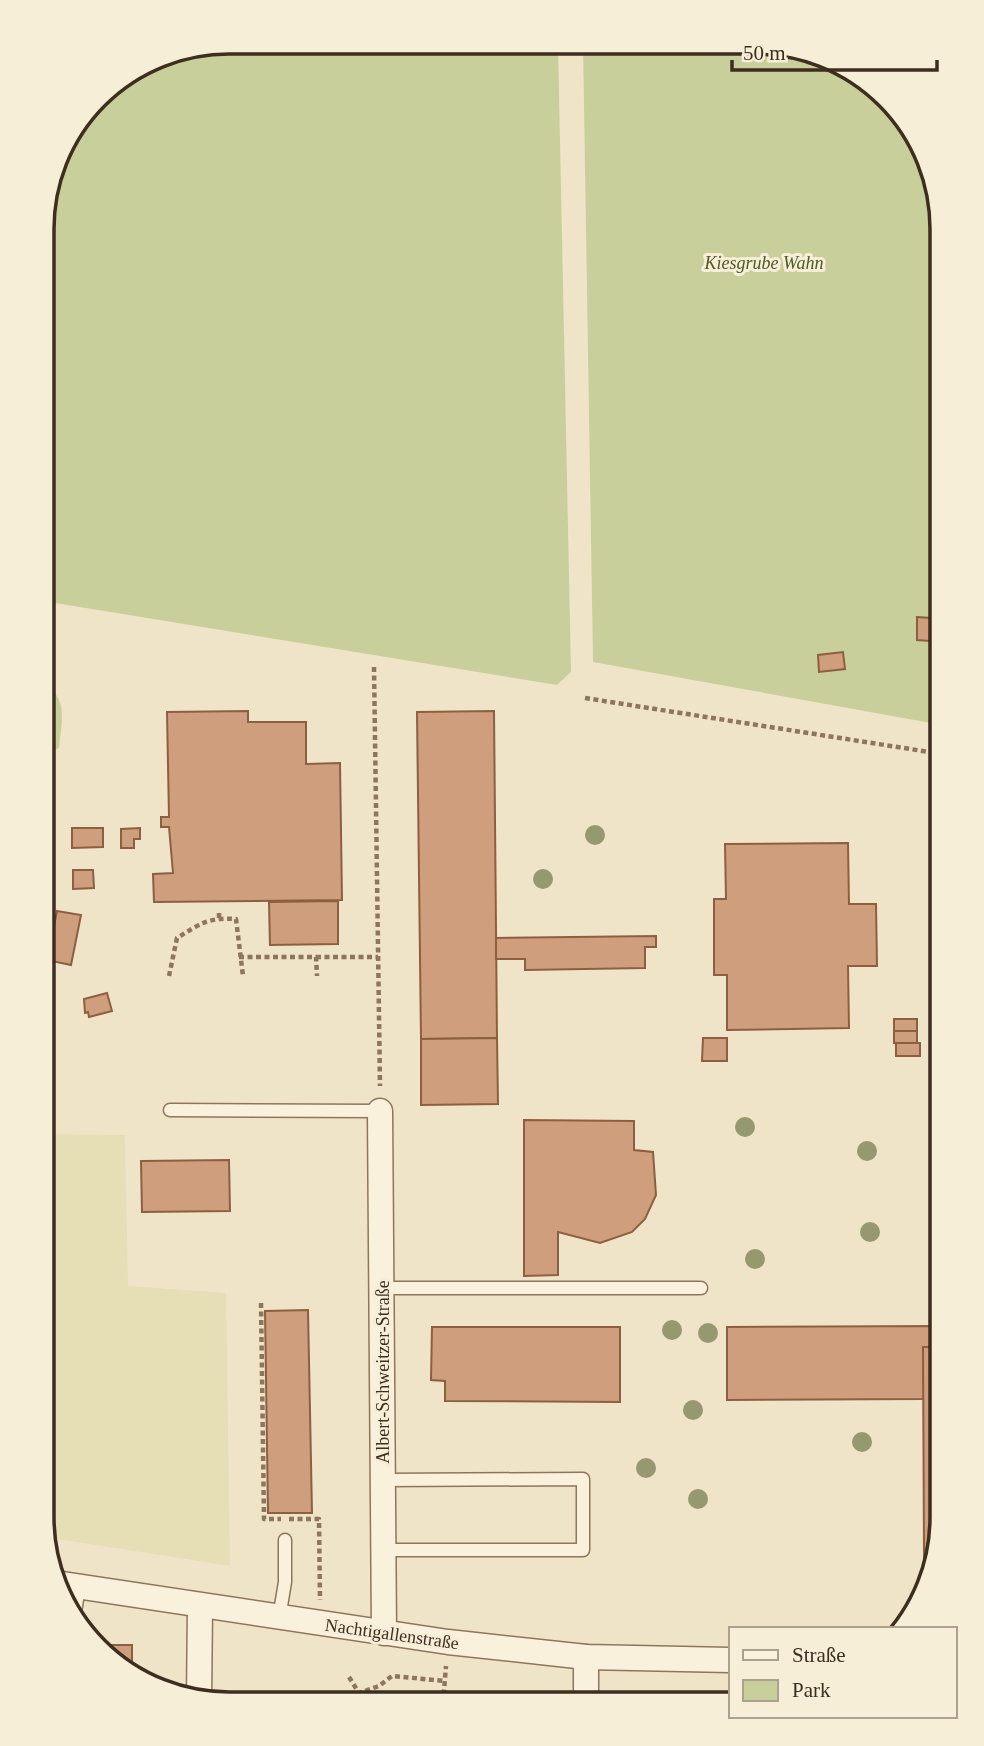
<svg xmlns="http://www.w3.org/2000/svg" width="984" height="1746" viewBox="0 0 984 1746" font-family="'Times New Roman',serif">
	<rect width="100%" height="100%" fill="#f0e4c8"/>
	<polygon fill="#e6deb5" points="42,1134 125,1135 128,1286 226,1293 230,1566 45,1537 42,1517"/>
	<g fill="#c9cf9b">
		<polygon points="229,42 558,44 571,672 557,685 43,601 44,205 62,146 106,89 158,56"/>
		<polygon points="583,44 791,46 878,88 932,169 942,229 942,725 593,662"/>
		<path d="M43,685C70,696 61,726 59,748L43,757Z"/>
	</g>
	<g fill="#cf9f7d" stroke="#8d5f41" stroke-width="2">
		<polygon points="917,617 931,618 930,641 917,640"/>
		<polygon points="843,652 845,669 819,672 818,655"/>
		<polygon points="248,711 248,722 306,722 306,764 340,763 342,900 154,902 153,874 173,873 169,827 161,827 161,817 169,817 167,712"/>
		<polygon points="494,711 497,1038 421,1039 417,712"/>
		<polygon points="72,828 103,828 103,847 72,848"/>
		<polygon points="140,828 140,839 134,839 134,848 121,848 121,829"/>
		<polygon points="848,843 849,904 876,904 877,966 848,966 849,1028 727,1030 727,975 714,975 714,899 726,899 725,844"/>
		<polygon points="73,870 93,870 94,888 73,889"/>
		<polygon points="338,901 338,944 270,945 269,902"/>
		<polygon points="57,911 81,915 71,965 47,960"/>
		<polygon points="656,936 656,947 645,947 645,968 525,970 525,959 496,959 496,938"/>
		<polygon points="107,993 112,1011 89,1017 88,1012 85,1013 84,999"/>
		<rect x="894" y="1019" width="23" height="12"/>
		<polygon points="894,1031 917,1031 917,1044 894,1043"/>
		<polygon points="497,1038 498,1104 421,1105 421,1039"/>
		<polygon points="703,1038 727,1038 727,1061 702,1061"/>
		<rect x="896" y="1043" width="24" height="13"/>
		<polygon points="524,1120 634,1121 634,1150 653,1152 656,1195 645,1219 632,1232 600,1243 558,1232 558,1275 524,1276"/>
		<polygon points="229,1160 230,1211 142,1212 141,1161"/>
		<polygon points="308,1310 312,1513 268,1513 265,1311"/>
		<polygon points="942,1326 942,1347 923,1347 924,1399 727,1400 727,1327"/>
		<polygon points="432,1327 620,1327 620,1402 445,1401 445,1381 431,1380"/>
		<polygon points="923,1347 942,1347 942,1529 934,1550 924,1550"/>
		<polygon points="924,1550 934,1550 924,1575"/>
		<polygon points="97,1645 132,1645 132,1669 106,1658"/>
		<polygon points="252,1694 263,1694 263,1703 252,1702"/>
		<rect x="263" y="1694" width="11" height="9"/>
		<rect x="274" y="1694" width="11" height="9"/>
		<polygon points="285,1694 296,1695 296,1703 285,1703"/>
		<rect x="296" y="1695" width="11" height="8"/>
		<rect x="307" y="1695" width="11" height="8"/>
		<polygon points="318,1695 330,1695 329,1703 318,1703"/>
		<polygon points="330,1695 341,1695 340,1703 329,1703"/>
		<polygon points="341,1695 351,1696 351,1703 340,1703"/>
	</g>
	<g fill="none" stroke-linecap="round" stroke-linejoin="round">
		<g stroke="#8d765c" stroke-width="15">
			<g id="lane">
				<polyline points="170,1110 380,1111"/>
				<polyline points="383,1288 701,1288"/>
				<polyline points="384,1480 583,1479 583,1550 384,1550"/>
				<polyline points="75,1612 79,1587"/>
				<polyline points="279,1618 285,1582 285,1540"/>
			</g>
		</g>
		<g stroke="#8d765c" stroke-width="27">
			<g id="street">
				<polyline points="380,1111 384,1633"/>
				<polyline points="56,1583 448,1642 586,1657 730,1660"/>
				<polyline points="199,1700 200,1607"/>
				<polyline points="586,1703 586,1657"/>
			</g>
		</g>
		<g stroke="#8d765c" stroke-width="4.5" stroke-dasharray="5 3.5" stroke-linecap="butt">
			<polyline points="374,667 380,1086"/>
			<polyline points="585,698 942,754"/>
			<polyline points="219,918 219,910"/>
			<polyline points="239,957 316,957 317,976"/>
			<polyline points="316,957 378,957"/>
			<path d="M169,976L177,938C200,924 208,917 236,919L243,976"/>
			<polyline points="261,1303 264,1519 281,1519"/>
			<polyline points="289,1519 319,1519 320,1600"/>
			<polyline points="349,1677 359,1693 379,1686 392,1676 445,1681"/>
			<polyline points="443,1703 446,1666"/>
		</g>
		<use href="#lane" stroke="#faf1dc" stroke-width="12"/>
		<use href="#street" stroke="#faf1dc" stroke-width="24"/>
	</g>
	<g fill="#96986f">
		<circle cx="595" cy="835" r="10"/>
		<circle cx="543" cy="879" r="10"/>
		<circle cx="745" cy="1127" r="10"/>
		<circle cx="867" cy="1151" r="10"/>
		<circle cx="870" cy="1232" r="10"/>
		<circle cx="755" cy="1259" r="10"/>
		<circle cx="672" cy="1330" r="10"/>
		<circle cx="708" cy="1333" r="10"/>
		<circle cx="693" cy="1410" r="10"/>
		<circle cx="862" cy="1442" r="10"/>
		<circle cx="646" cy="1468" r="10"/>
		<circle cx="698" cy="1499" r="10"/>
	</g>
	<g text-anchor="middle" stroke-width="6" stroke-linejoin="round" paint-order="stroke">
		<g font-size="18" font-style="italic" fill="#4d5a26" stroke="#f7eed8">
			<text x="764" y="269">Kiesgrube Wahn</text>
		</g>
		<g font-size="18" fill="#3d2e20" stroke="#f7eed8">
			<text transform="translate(383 1372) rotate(-90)" y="6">Albert-Schweitzer-Straße</text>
			<text transform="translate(392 1634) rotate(8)" y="6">Nachtigallenstraße</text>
		</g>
	</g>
	<path d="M0 0H984V1746H0ZM229 54H755A175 175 0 0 1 930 229V1517A175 175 0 0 1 755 1692H229A175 175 0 0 1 54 1517V229A175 175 0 0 1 229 54Z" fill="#f7eed8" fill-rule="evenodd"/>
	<path fill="none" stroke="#3d2e20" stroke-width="3.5" d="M229 54H755A175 175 0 0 1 930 229V1517A175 175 0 0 1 755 1692H229A175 175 0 0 1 54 1517V229A175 175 0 0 1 229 54Z"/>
	<rect x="729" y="1627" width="228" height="91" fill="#f7eed8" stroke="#ada18e" stroke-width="2"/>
	<rect x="743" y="1650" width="35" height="10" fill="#faf1dc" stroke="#ada18e" stroke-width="2"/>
	<text x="792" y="1662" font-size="21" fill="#3d2e20">Straße</text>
	<rect x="743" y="1680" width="35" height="21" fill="#c9cf9b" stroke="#ada18e" stroke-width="2"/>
	<text x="792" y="1697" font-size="21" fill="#3d2e20">Park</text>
	<path d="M732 60v10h205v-10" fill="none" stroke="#3d2e20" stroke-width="3.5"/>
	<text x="743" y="60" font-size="21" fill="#3d2e20" stroke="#f7eed8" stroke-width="5" paint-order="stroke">50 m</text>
</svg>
